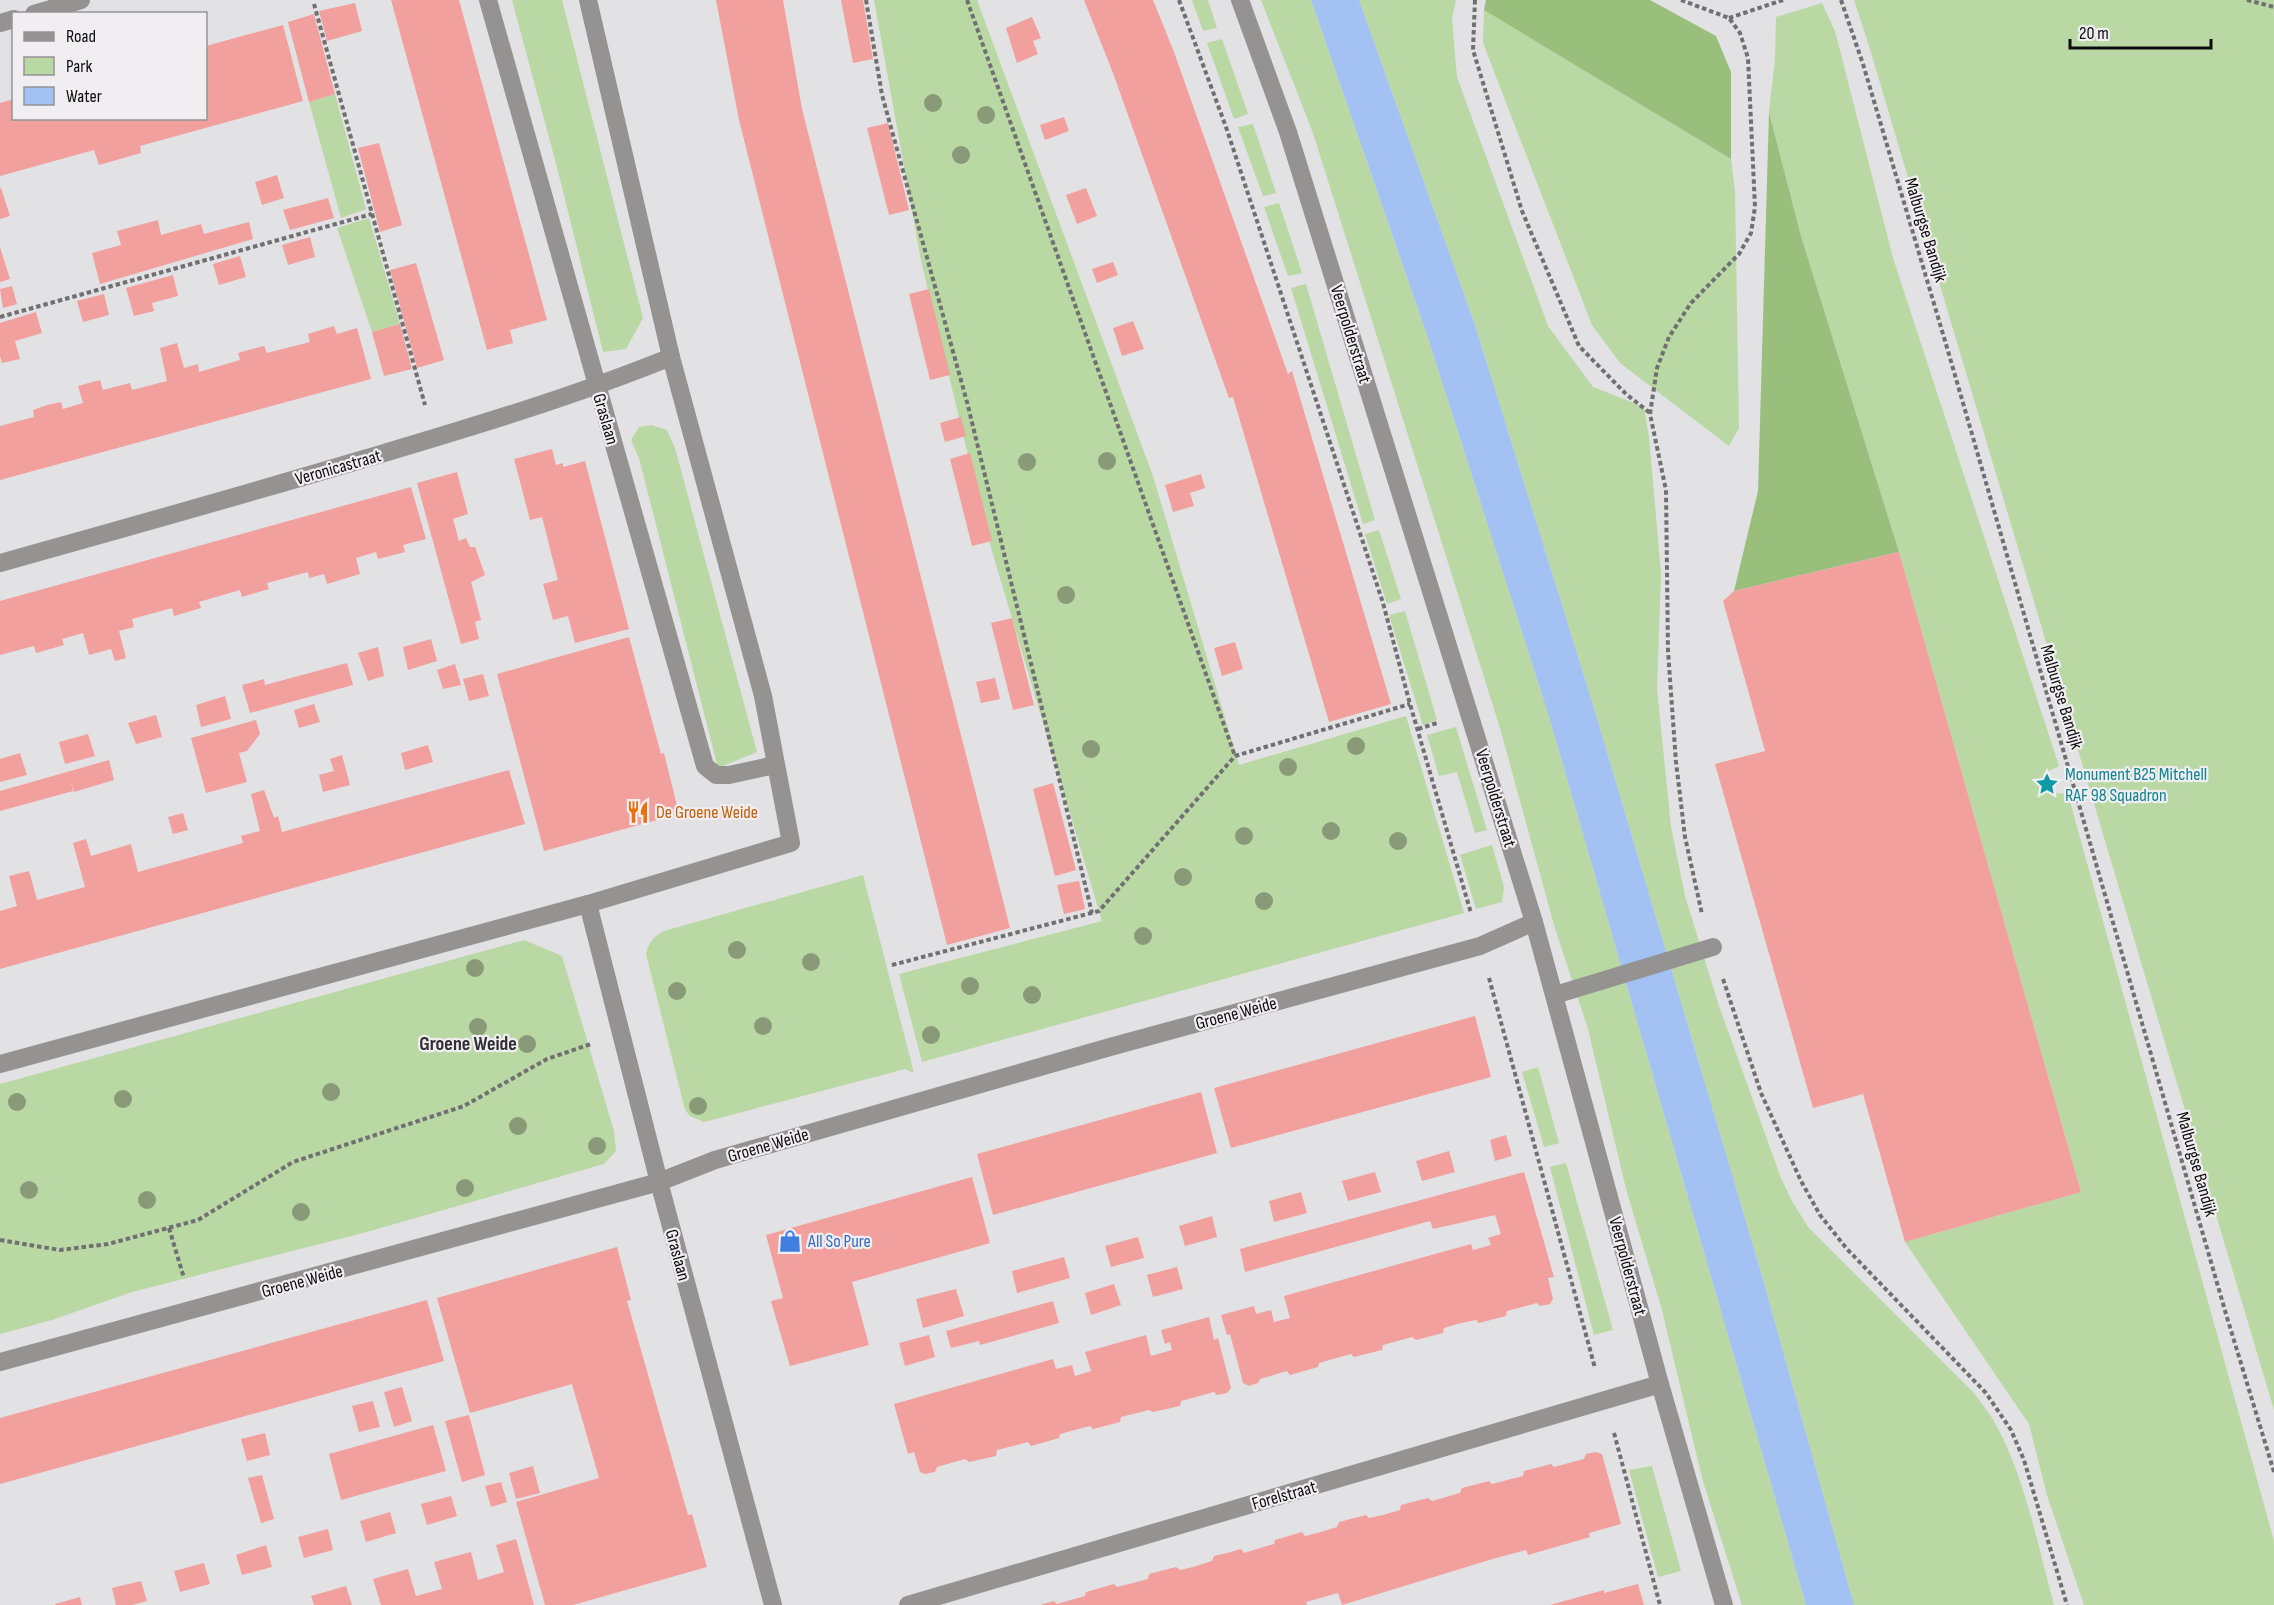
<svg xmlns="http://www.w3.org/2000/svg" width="2274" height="1605" viewBox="0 0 2274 1605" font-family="'Sofia Sans Condensed',sans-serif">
	<rect width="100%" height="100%" fill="#e2e1e4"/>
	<g fill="#b9d8a3">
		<polygon points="512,0 562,0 643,318 626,349 603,352 558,171"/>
		<polygon points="874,0 977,0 1153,476 1239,765 1406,716 1464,913 922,1062 899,974 1102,921 989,541 921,261"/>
		<polygon points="1192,0 1208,0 1217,28 1203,31"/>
		<polygon points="1261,0 1311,0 1428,338 1550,720 1806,1605 1742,1605 1702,1478 1662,1310 1626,1189 1588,1029 1554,925 1500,728 1313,133"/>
		<path d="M1359,0H1456L1452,19L1457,77L1548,326L1593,387L1644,407L1649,437L1661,573L1657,688L1671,827L1685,896L1719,1006L1781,1178L1792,1201L1808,1227L1974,1393C1981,1403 1989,1412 1995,1423C2025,1477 2038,1546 2054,1605H1854L1760,1269L1594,708L1475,325Z"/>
		<polygon points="1854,0 2274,0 2274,1410 1869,46"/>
		<polygon points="1822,3 1835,31 1893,258 2059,766 2043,774 2047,793 2068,794 2274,1541 2274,1605 2084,1605 2047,1495 2029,1424 1905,1242 2081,1192 1899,552 1801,236 1769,112 1775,59 1776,17"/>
		<polygon points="1484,10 1731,159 1735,192 1739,428 1729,446 1620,363 1592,325 1483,43"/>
		<polygon points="1222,39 1248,114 1234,119 1207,43"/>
		<polygon points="335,94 366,209 341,218 309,102"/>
		<polygon points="1253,124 1276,193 1263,196 1238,127"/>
		<polygon points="1279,203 1302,273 1288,276 1264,207"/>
		<polygon points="369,218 400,324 372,332 337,228"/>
		<polygon points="1306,284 1375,520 1363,524 1291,288"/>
		<polygon points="651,425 667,430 675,448 757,752 718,768 639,458 631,440 639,427"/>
		<polygon points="1379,530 1401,599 1387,604 1365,534"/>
		<polygon points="1405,611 1437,720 1423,725 1389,615"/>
		<polygon points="1456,727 1487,830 1475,833 1457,772 1439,776 1427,735"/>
		<polygon points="1492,845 1504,887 1502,902 1476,909 1460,855"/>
		<path d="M863,875L914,1073L905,1069L704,1122L690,1116L685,1110L646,954C649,942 653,937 664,931Z"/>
		<polygon points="524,940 562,956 614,1131 616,1151 604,1164 363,1233 132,1292 52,1320 0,1334 0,1084"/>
		<polygon points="1538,1067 1559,1143 1544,1147 1522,1072"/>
		<polygon points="1566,1163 1613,1330 1594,1335 1550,1167"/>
		<polygon points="1652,1466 1681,1571 1658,1577 1629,1470"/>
	</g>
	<g fill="#9abf7d">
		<polygon points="1486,0 1650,0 1716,36 1731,72 1731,159 1484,10"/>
		<polygon points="1769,112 1801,236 1899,552 1734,591 1758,491"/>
	</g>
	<polygon fill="#a3c1f3" points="1311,0 1359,0 1475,325 1594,708 1760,1269 1854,1605 1806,1605 1550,720 1428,338"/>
	<g fill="#f2a09e">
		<polygon points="391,0 459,0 547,320 510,330 513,343 487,350"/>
		<polygon points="716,0 783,0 802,109 1010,928 947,945 739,120"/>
		<polygon points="841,0 863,0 873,59 853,63"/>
		<polygon points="1084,0 1153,0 1174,52 1288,374 1292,371 1391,704 1329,722 1233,397 1229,398 1113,73"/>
		<polygon points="355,3 362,31 327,41 319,11"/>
		<polygon points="314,14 335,94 309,102 288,22"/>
		<polygon points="1032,17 1041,38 1033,41 1038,54 1017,63 1006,28"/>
		<polygon points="283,25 303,101 140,146 141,153 99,165 94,150 0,176 0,103 14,99 14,118 206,118 206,46"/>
		<polygon points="1064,117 1069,131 1045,140 1040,125"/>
		<polygon points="888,123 909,210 889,215 867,128"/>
		<polygon points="379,143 402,225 380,232 358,148"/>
		<polygon points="277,175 284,198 262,205 255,182"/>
		<polygon points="1,188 10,216 0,219 0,188"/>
		<polygon points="1086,188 1097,216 1077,224 1066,195"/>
		<polygon points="328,198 334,218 290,230 283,210"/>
		<polygon points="158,220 161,235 201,224 204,234 249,222 253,239 100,284 92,253 121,245 117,231"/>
		<polygon points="310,237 315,257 288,265 282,245"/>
		<polygon points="0,247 10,279 0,282"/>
		<polygon points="240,256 246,277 219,285 213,264"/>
		<polygon points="1113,262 1118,275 1097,283 1092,269"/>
		<polygon points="416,263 444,360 417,368 390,270"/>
		<polygon points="173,275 178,296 152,303 154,311 134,316 126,288"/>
		<polygon points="12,286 17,304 3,308 0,289"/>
		<polygon points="929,289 950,375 930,380 909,294"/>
		<polygon points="104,294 109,315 83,322 77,301"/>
		<polygon points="36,312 42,333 15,341 20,359 2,363 0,356 0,323"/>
		<polygon points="1133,321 1144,349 1122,356 1113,328"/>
		<polygon points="400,324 412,369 384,376 372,332"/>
		<polygon points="334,326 337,334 357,328 371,379 0,480 0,426 34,417 33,410 47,405 61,402 63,409 83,403 78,386 100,380 103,390 130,383 132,390 167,381 160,348 177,343 184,368 198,364 199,372 240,360 238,353 252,349 264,346 267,353 310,342 308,334"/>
		<polygon points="961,417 966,436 945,442 940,423"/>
		<polygon points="552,449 556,465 563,463 563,467 585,461 629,629 575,643 568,616 553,620 543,584 558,580 542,517 530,520 514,459"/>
		<polygon points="970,453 992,541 972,546 950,459"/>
		<polygon points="457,472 468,514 453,519 459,541 466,538 470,547 475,547 485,575 471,582 481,620 475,622 479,639 461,644 417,483"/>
		<polygon points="1201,474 1205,488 1190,493 1194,506 1173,512 1165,485"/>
		<polygon points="411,487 426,539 403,545 405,552 378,559 376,552 356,558 360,574 327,584 324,574 309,578 308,572 267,583 269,589 242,597 240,590 199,602 201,608 174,616 172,608 132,619 134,627 119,631 126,658 115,661 111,649 89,655 83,633 62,639 64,645 36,653 34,646 0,655 0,601"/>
		<polygon points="1899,552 2081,1192 1905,1242 1863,1094 1813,1108 1715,764 1765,751 1723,601 1734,591"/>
		<polygon points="1012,618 1034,705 1013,710 991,623"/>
		<polygon points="629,637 661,754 664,753 679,814 544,851 497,674"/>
		<polygon points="431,639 437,661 408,670 403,647"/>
		<polygon points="1235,642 1243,669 1222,676 1214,648"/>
		<polygon points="378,647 384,676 368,681 358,653"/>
		<polygon points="347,663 353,685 250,713 242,685 264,679 265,685"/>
		<polygon points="455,664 461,685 443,689 437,670"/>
		<polygon points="483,674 489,696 469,701 463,679"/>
		<polygon points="995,678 1000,699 981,703 976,682"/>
		<polygon points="225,696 231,719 201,727 196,705"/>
		<polygon points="314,704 320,722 299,728 294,710"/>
		<polygon points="156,715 162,737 136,744 128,723"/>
		<polygon points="256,720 260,734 247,751 239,753 247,782 206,793 191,738"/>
		<polygon points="88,734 95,756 65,764 59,742"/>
		<polygon points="428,745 433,762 405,770 401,753"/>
		<polygon points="20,753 27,775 0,782 0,759"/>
		<polygon points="342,755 350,785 323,792 319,775 334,771 330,759"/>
		<polygon points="109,760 114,780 74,792 71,781 73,791 0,811 0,791"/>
		<polygon points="509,770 525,824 0,969 0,911 17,906 9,876 29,871 37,900 85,887 73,843 86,839 91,856 131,844 138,872 243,843 241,836 260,831 251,794 264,790 274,818 278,816 282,832"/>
		<polygon points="1053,783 1076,870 1055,876 1033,789"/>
		<polygon points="183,813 188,830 173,834 168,817"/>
		<polygon points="1079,881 1085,909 1064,914 1057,885"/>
		<polygon points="1475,1016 1491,1077 1231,1148 1214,1088"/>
		<polygon points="1201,1092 1217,1153 993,1215 977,1154"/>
		<polygon points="1506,1135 1512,1156 1495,1161 1490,1140"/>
		<polygon points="1449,1151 1455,1172 1422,1181 1416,1161"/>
		<polygon points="1375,1172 1381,1192 1348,1201 1342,1181"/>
		<polygon points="1524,1172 1554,1277 1548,1278 1553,1299 1550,1304 1540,1306 1537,1303 1507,1311 1506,1316 1479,1323 1476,1320 1461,1323 1444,1328 1443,1333 1416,1340 1412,1337 1383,1345 1382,1350 1354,1357 1351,1354 1319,1363 1318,1367 1290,1375 1287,1371 1260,1379 1258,1383 1249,1386 1243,1383 1230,1334 1227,1335 1221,1315 1254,1306 1256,1314 1271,1310 1274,1322 1290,1318 1284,1296 1471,1244 1473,1250 1491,1245 1488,1238 1501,1234 1495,1215 1433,1229 1430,1221 1245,1272 1240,1249"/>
		<polygon points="972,1177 990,1243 852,1282 869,1345 790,1366 771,1301 783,1298 766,1235"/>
		<polygon points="1301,1192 1307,1213 1274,1222 1269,1201"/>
		<polygon points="1212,1216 1217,1237 1185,1246 1179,1226"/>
		<polygon points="1138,1237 1144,1258 1111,1267 1105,1246"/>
		<polygon points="617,1247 631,1300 627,1301 688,1515 692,1514 707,1567 573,1605 545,1605 516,1502 599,1478 572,1384 470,1413 437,1298"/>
		<polygon points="1064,1257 1070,1278 1017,1293 1012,1271"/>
		<polygon points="1177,1267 1183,1289 1153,1297 1147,1275"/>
		<polygon points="1114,1284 1121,1305 1091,1315 1085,1293"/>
		<polygon points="956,1289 964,1316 923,1328 916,1299"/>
		<polygon points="427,1300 444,1361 0,1484 0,1418"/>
		<polygon points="1053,1301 1059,1323 980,1345 979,1341 951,1348 946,1331"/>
		<polygon points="1209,1317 1214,1340 1218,1338 1231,1388 1227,1393 1217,1395 1214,1392 1181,1401 1180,1406 1153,1412 1149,1410 1121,1417 1120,1422 1093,1429 1090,1426 1060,1434 1059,1438 1031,1446 1028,1442 1013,1446 997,1450 996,1456 969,1462 965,1459 937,1467 935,1472 925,1474 920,1472 914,1452 908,1454 894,1404 1053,1359 1056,1369 1072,1365 1075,1376 1091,1371 1085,1352 1146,1335 1151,1356 1172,1350 1170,1342 1165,1344 1161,1330"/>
		<polygon points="929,1335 935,1357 905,1366 899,1343"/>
		<polygon points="402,1387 412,1421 394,1427 384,1392"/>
		<polygon points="373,1401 380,1427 359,1432 352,1406"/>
		<polygon points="469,1415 485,1475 462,1482 445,1421"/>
		<polygon points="433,1425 446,1471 341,1500 329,1454"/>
		<polygon points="265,1433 270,1455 247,1461 241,1439"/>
		<polygon points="1596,1452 1602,1454 1621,1524 1589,1533 1590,1537 1528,1555 1526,1550 1496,1558 1342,1605 1338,1593 1306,1602 1307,1605 1040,1605 1054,1601 1057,1604 1085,1596 1086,1592 1114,1584 1117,1587 1133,1583 1148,1579 1149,1574 1176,1567 1180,1570 1193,1567 1212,1561 1214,1556 1227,1553 1241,1549 1244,1553 1274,1544 1275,1540 1302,1532 1305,1536 1321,1532 1337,1527 1339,1522 1366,1515 1369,1518 1383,1515 1400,1510 1401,1505 1428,1498 1432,1501 1460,1493 1462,1488 1489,1481 1492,1484 1523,1476 1524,1471 1551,1464 1554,1467 1584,1459 1586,1454"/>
		<polygon points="533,1466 540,1493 516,1499 509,1473"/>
		<polygon points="262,1475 274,1519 261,1523 248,1478"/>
		<polygon points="501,1482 507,1502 491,1507 485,1486"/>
		<polygon points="451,1496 457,1516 427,1525 421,1504"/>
		<polygon points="390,1512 396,1533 366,1542 360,1521"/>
		<polygon points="328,1529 333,1550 304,1558 298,1537"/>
		<polygon points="516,1539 534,1605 381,1605 373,1579 408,1569 416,1596 442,1589 434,1562 471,1552 478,1580 504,1572 496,1545"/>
		<polygon points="266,1545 272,1567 242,1575 236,1555"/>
		<polygon points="204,1563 210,1584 180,1592 174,1571"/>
		<polygon points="141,1581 147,1601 132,1605 116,1605 112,1588"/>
		<polygon points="1638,1584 1644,1605 1550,1605 1604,1590 1604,1593"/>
		<polygon points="346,1586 352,1605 314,1605 311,1596"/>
		<polygon points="80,1597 82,1605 55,1605 55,1604"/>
	</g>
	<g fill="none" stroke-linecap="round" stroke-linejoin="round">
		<g stroke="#706f71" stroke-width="4" stroke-dasharray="4.5 3" stroke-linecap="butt">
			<polyline points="866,0 882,95 967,402 1092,913"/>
			<polyline points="967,0 1235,756"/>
			<polyline points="1179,0 1226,127 1383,603 1410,704 1471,913"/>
			<polyline points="1475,0 1473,50 1522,211 1579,346 1626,394 1650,413"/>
			<polyline points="1681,0 1729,18 1740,33 1748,58 1755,207 1751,233 1739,254 1691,303 1669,337 1657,368 1650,414 1666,490 1668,651 1676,762 1685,837 1702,914"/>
			<polyline points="1841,0 1863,64 1948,351 2226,1314 2274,1472"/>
			<polyline points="2247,0 2274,7"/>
			<polyline points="314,4 425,405"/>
			<polyline points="1729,18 1783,0"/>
			<polyline points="0,317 372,214"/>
			<polyline points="1418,729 1437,723"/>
			<polyline points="892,965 1099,911 1235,756 1410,704"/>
			<polyline points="1489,978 1595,1368"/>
			<polyline points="1723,979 1761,1093 1801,1181 1820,1215 1847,1249 1986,1393 2011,1430 2024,1460 2067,1605"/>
			<polyline points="169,1228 184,1278"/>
			<polyline points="0,1240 60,1250 108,1244 198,1220 293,1162 464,1106 547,1059 591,1044"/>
			<polyline points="1614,1433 1660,1605"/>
		</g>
		<g stroke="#949392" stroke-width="18">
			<polyline points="488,0 705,766 716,775 729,775 775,765"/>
			<polyline points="1240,0 1288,132 1534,922 1660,1384 1724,1605"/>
			<polyline points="34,14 81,0"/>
			<polyline points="0,23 14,19"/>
			<path d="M0,563C122,529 243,495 364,459C468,428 570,398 671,357"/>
			<polyline points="588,904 659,1182 773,1605"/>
			<polyline points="1555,995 1713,947"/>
			<polyline points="0,1064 588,904 791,843 763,696 671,357 588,0"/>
			<polyline points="0,1362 659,1182 715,1160 1110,1047 1480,946 1534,922"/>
			<polyline points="908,1605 1660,1384"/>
		</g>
	</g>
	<g fill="#889a77">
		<circle cx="933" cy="103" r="9"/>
		<circle cx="986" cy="115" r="9"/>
		<circle cx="961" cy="155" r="9"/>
		<circle cx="1107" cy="461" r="9"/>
		<circle cx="1027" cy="462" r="9"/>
		<circle cx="1066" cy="595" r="9"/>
		<circle cx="1356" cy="746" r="9"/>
		<circle cx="1091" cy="749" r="9"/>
		<circle cx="1288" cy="767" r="9"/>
		<circle cx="1331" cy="831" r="9"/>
		<circle cx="1244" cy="836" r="9"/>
		<circle cx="1398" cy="841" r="9"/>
		<circle cx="1183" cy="877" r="9"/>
		<circle cx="1264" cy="901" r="9"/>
		<circle cx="1143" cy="936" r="9"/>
		<circle cx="737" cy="950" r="9"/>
		<circle cx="811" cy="962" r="9"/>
		<circle cx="475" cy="968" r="9"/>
		<circle cx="970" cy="986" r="9"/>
		<circle cx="677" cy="991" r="9"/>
		<circle cx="1032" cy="995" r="9"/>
		<circle cx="763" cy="1026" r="9"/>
		<circle cx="478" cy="1027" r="9"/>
		<circle cx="931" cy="1035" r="9"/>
		<circle cx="527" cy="1044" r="9"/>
		<circle cx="331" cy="1092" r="9"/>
		<circle cx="123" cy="1099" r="9"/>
		<circle cx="17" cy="1102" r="9"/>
		<circle cx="698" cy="1106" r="9"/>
		<circle cx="518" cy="1126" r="9"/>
		<circle cx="597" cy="1146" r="9"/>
		<circle cx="465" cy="1188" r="9"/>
		<circle cx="29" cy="1190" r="9"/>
		<circle cx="147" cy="1200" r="9"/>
		<circle cx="301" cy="1212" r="9"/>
	</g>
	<defs>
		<g id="sight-bare" transform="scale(1.8)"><path d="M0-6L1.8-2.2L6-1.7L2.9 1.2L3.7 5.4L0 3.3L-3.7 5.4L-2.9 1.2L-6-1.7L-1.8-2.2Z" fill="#0f9aa8" stroke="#f0eef1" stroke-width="2.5" paint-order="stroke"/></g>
		<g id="restaurant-bare" transform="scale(1.8)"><path d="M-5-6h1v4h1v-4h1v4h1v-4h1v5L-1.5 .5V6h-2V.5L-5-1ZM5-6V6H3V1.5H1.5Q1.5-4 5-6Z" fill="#e8710a" stroke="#f0eef1" stroke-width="2.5" paint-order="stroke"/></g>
		<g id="shop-bare" transform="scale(1.8)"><path d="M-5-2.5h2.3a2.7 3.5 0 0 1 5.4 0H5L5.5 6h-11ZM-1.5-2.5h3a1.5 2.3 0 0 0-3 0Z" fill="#3f7fe0" stroke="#f0eef1" stroke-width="2.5" paint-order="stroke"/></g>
	</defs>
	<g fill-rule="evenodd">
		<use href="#sight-bare" x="2047" y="784"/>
		<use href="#restaurant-bare" x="638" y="812"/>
		<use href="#shop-bare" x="790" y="1241"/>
	</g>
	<g text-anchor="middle" stroke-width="4.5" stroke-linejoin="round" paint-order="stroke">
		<g font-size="18" fill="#0d0c0d" stroke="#f0eef1">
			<text transform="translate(1926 230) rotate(73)" y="6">Malburgse Bandijk</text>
			<text transform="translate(1351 334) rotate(73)" y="6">Veerpolderstraat</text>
			<text transform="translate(606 419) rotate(74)" y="6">Graslaan</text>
			<text transform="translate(338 467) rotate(-16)" y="6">Veronicastraat</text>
			<text transform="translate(2062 697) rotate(73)" y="6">Malburgse Bandijk</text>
			<text transform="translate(1496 798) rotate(73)" y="6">Veerpolderstraat</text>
			<text transform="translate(1236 1013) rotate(-15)" y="6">Groene Weide</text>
			<text transform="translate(768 1145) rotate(-16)" y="6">Groene Weide</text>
			<text transform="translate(2197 1164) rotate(74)" y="6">Malburgse Bandijk</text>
			<text transform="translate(678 1255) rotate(75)" y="6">Graslaan</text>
			<text transform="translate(1628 1266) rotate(75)" y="6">Veerpolderstraat</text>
			<text transform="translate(302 1281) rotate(-15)" y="6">Groene Weide</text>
			<text transform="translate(1284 1495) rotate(-16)" y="6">Forelstraat</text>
		</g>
		<g font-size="18" fill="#0d838f" stroke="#f0eef1" text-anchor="start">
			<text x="2065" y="780">Monument B25 Mitchell<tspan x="2065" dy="21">RAF 98 Squadron</tspan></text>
		</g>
		<g font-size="18" fill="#c56008" stroke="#f0eef1" text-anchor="start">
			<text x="656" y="818">De Groene Weide</text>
		</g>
		<g font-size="18" fill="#366cbe" stroke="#f0eef1" text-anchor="start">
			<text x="808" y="1247">All So Pure</text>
		</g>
		<g font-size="20" font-weight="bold" fill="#302f32" stroke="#f0eef1">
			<text x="468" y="1050">Groene Weide</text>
		</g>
	</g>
	<rect x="12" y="12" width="195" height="108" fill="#f0eef1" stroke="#959496" stroke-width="1.5"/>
	<rect x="24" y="32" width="30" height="9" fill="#949392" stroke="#959496" stroke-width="1.5"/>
	<text x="66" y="42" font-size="18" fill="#0d0c0d">Road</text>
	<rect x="24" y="57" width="30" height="18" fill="#b9d8a3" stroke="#959496" stroke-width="1.5"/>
	<text x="66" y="72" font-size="18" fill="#0d0c0d">Park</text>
	<rect x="24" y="87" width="30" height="18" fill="#a3c1f3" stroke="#959496" stroke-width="1.5"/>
	<text x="66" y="102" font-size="18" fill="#0d0c0d">Water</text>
	<path d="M2070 39v9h141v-9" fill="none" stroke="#0d0c0d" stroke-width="3"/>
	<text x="2079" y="39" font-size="18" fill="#0d0c0d" stroke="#f0eef1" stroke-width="4.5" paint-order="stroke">20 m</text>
</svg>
